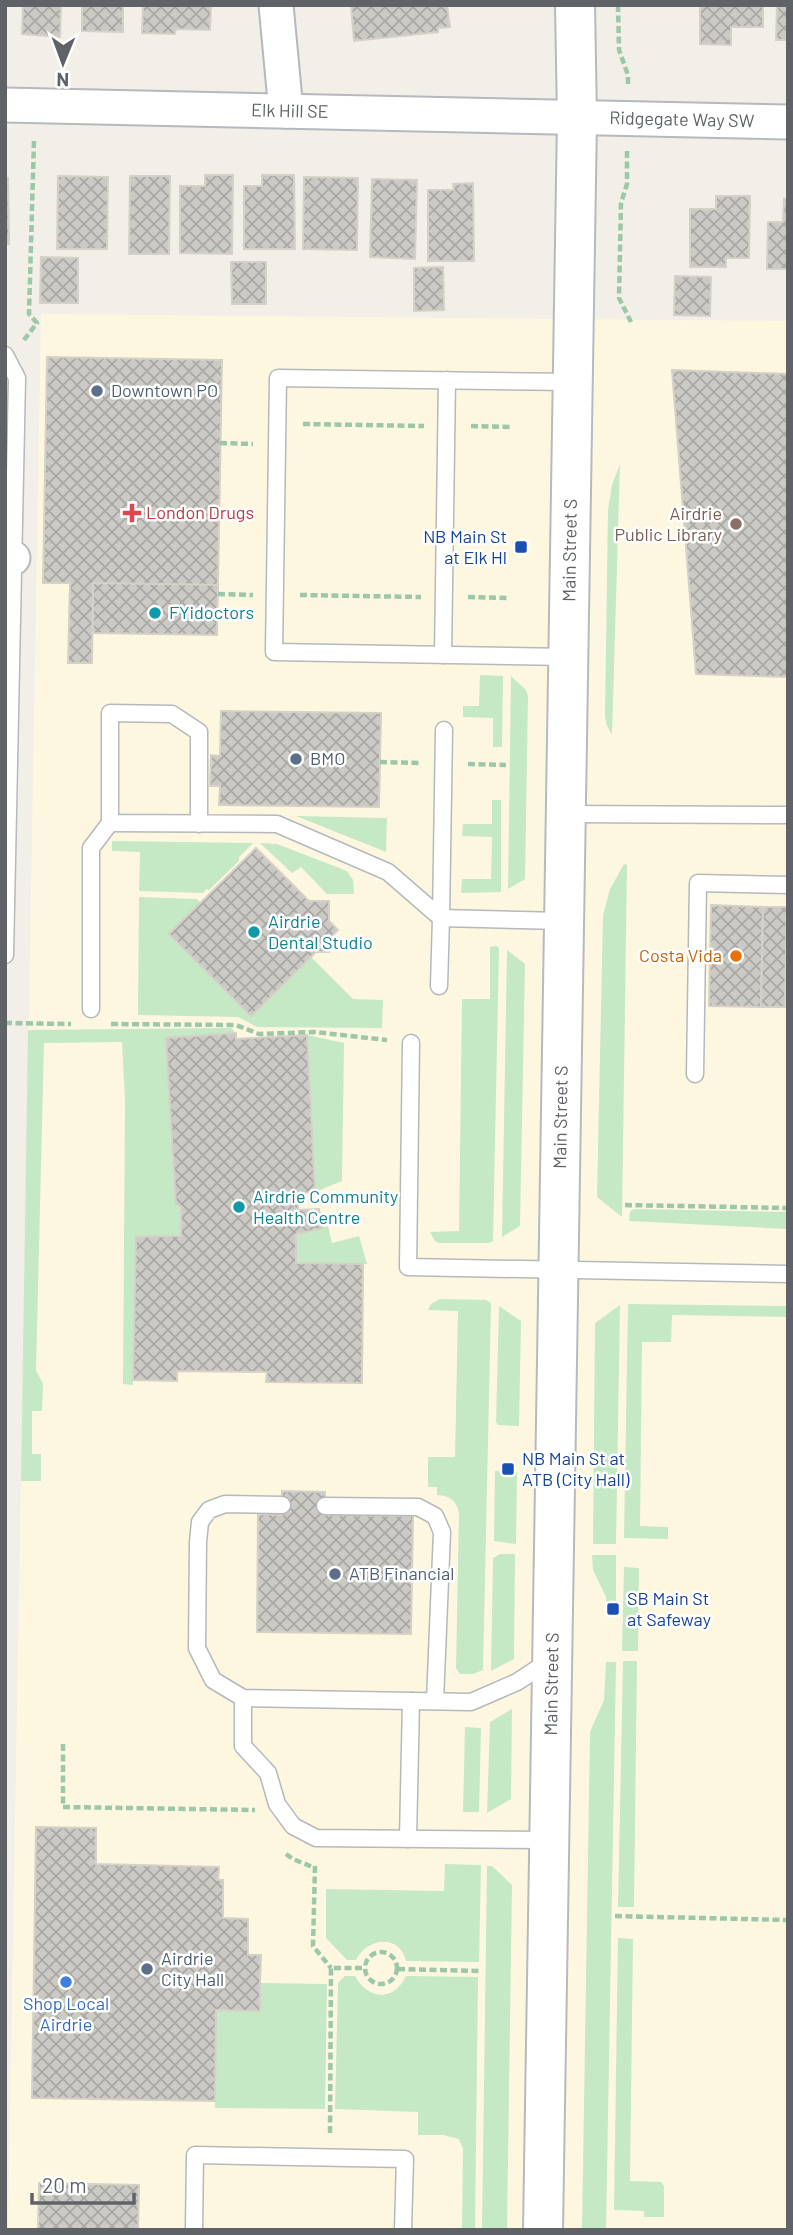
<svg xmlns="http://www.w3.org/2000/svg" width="793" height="2235" viewBox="0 0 793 2235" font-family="Barlow,sans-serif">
	<defs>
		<pattern id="building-cross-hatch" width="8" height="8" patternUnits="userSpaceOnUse" patternTransform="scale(1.75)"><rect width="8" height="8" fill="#cccac5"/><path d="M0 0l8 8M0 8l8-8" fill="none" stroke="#a9a8a4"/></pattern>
	</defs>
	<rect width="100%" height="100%" fill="#f1efe8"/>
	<polygon fill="#fef7e0" points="41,314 788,321 788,2230 8,2230"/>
	<g fill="#c5e8c5">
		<polygon points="620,464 612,735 607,726 605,716 608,510 612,485"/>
		<polygon points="480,675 503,676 502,747 493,747 493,718 463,717 463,706 479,706"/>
		<polygon points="511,676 526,690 528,696 525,879 508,889"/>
		<polygon points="492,800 501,800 501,892 461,893 462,879 491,879 492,837 462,836 463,824 492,824"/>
		<polygon points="296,816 387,818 386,852"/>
		<polygon points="112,841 253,843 239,857 239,861 209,890 207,889 203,893 139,891 140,852 112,851"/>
		<polygon points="260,843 277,844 347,871 353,880 354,894 327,894 301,867 292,873"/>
		<polygon points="624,864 627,865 622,1217 597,1197 603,915 610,889"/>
		<polygon points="139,897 197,899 201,903 170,934 251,1016 311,957 353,999 383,1000 382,1028 257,1027 238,1017 138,1015"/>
		<polygon points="496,946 499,948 493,1241 489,1243 439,1243 435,1241 430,1232 459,1231 462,999 490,999 490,947"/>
		<polygon points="507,950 525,964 520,1226 502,1237"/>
		<polygon points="231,1028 236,1033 167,1038 181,1206 181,1236 136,1237 133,1385 123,1384 125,1101 122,1042 44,1043 36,1370 43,1384 42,1411 32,1411 32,1454 41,1454 41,1481 21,1481 28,1030"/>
		<polygon points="307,1035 344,1043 342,1181 315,1192"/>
		<polygon points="634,1209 788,1212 788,1229 629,1221 630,1212"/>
		<polygon points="328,1226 332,1243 359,1236 367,1264 296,1263 296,1234"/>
		<path d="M440,1299L486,1300L491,1303L483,1670L473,1674H460L456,1668L459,1514C457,1501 451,1496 437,1495V1487H428V1457H455L458,1311L428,1310L431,1304Z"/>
		<polygon points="628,1304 788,1306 788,1317 672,1315 671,1342 642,1342 640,1526 668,1527 668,1539 624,1538"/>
		<polygon points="620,1305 616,1544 593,1544 595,1323"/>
		<polygon points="499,1306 521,1321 519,1426 498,1425 496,1422"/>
		<polygon points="495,1471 517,1472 516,1544 494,1541"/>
		<polygon points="500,1554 515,1554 514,1659 491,1671 493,1558"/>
		<polygon points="592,1555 616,1555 616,1614 607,1614 606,1597 593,1570"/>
		<polygon points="624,1567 639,1568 638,1651 622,1651"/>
		<polygon points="623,1661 637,1661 634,1907 618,1907"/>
		<polygon points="606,1662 616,1662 606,2230 582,2230 590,1732 604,1700"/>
		<polygon points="512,1709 511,1799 487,1813 490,1722"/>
		<polygon points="465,1727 481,1728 479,1812 463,1812"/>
		<path d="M445,1864L481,1865L479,1962L406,1961C399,1933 367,1938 356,1960H347L326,1938V1889L444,1891Z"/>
		<polygon points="487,1866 492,1866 512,1885 507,2230 482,2230"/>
		<polygon points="618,1938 633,1939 630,2181 661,2182 664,2186 664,2217 644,2217 644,2211 614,2210"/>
		<path d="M345,1976H355C368,2000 394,2002 406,1976L478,1977L475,2230H462L463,2149L459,2139L443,2135H418V2112L335,2109L338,1983Z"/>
		<polygon points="260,1983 327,1984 325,2109 215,2108 216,2010 260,2011"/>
	</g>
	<g fill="url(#building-cross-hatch)" stroke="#d6d1c6" stroke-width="2">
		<polygon points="23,5 61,5 60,37 22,34"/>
		<polygon points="82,5 123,5 123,32 82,31"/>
		<polygon points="143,5 211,5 210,30 176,29 175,34 142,33"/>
		<polygon points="351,5 447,5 450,27 438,28 438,32 354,41"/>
		<polygon points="700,5 763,5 763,27 731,27 731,45 700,44"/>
		<polygon points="777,5 788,5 788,40 776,40"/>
		<polygon points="205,175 233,175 232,254 180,253 180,186 205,186"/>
		<polygon points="262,175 294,175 295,249 244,249 244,186 262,186"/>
		<polygon points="58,176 108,177 107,249 57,249"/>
		<polygon points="130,176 170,176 169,254 129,254"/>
		<polygon points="304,177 358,178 357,250 303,249"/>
		<polygon points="5,178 8,178 9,244 5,244"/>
		<polygon points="372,179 417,180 415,259 370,257"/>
		<polygon points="473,183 474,261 428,261 428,190 454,190 453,184"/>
		<polygon points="716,196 750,196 749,258 726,258 726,267 690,267 690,209 716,209"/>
		<polygon points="784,199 788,199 788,269 767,269 768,222 783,222"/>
		<polygon points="41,257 78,258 78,303 40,303"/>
		<polygon points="231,262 266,262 266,304 232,304"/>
		<polygon points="443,267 444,310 414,311 414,268"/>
		<polygon points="675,276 711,277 710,316 674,315"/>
		<polygon points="47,357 222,360 218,585 93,583 92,663 68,663 70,583 43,583"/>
		<polygon points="672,370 788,374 788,677 696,674"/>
		<polygon points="93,583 218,585 217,635 93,633"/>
		<polygon points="221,711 381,713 379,807 219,805 220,786 210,786 211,755 220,756"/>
		<polygon points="256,848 309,901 329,901 329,921 338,930 328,940 329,952 316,952 251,1016 169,934"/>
		<polygon points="711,905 763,907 761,1007 709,1006"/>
		<polygon points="763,907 787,907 785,1007 761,1007"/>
		<polygon points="787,907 788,907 788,1007 785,1007"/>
		<polygon points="236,1033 236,1039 307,1035 315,1192 298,1193 298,1210 319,1209 323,1228 296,1234 296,1263 363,1264 362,1383 266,1382 267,1372 177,1371 177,1381 133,1380 136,1237 181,1236 181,1206 176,1205 166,1038"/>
		<polygon points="282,1491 325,1492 325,1515 413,1516 411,1634 257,1632 258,1514 282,1515"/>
		<polygon points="36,1827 96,1828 96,1864 219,1867 218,1880 223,1880 223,1918 248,1919 248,1955 261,1955 260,1983 260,2011 216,2010 215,2101 32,2098"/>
		<polygon points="39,2183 139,2185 138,2230 38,2230"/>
	</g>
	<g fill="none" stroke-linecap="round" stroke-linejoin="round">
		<g stroke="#b5b8bc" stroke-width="19">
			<g id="lane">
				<polyline points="5,355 17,378 5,955"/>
				<polyline points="443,655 447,380"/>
				<polyline points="567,657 274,652 278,378 572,382"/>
				<polyline points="565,814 788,815"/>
				<polyline points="199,824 199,732 172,714 110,713 110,823 277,824 388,872 441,918 444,730"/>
				<polyline points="439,986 441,918 563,921"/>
				<polyline points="91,1009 91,848 110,823"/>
				<polyline points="411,1043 408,1267 788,1274"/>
				<polyline points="695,1074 698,883 788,885"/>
				<polyline points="282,1505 225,1504 209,1510 200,1522 198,1542 197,1648 213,1680 243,1698 471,1702 517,1682 549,1661"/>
				<polyline points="325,1506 418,1507 435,1516 442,1532 435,1701"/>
				<polyline points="243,1698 243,1746 268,1773 277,1804 293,1826 316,1838 548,1840"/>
				<polyline points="408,1839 411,1701"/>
				<polyline points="194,2230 195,2155 405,2159 403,2230"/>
			</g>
		</g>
		<g stroke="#b5b8bc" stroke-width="37">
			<g id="street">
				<polyline points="276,5 286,111"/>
				<path id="s1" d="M5,105L788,122"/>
				<polyline points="5,558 13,558"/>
			</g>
		</g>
		<g stroke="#b6babf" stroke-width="42">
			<g id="secondary">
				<path id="s2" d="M543,2230L577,118L575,5"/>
			</g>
		</g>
		<g stroke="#9cc7a9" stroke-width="4.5" stroke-dasharray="7 3.5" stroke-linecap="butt">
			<polyline points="618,5 619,50 628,75 628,87"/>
			<polyline points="627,151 627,184 621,203 619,298 631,322"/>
			<polyline points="24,340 37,323 29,314 34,140"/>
			<polyline points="303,424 424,426"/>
			<polyline points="471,426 512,427"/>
			<polyline points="220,443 253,444"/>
			<polyline points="218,594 253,595"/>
			<polyline points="300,595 421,597"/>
			<polyline points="468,597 509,598"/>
			<polyline points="380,762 421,763"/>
			<polyline points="468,764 506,765"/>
			<polyline points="5,1023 71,1024"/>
			<polyline points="111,1024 236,1025 259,1034 314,1032 387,1040"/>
			<polyline points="625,1205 788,1208"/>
			<polyline points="63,1744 63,1807 255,1810"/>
			<polyline points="286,1854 293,1859 315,1868"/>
			<polyline points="315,1866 313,1946 331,1968"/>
			<polyline points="615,1916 788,1920"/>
			<circle cx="381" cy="1968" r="16"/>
			<polyline points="398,1969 481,1971"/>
			<polyline points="330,2133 331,1968 364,1968"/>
		</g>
		<use href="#lane" stroke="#fff" stroke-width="16"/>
		<use href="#street" stroke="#fff" stroke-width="33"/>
		<use href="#secondary" stroke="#fff" stroke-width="38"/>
	</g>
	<g fill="#5c6f8a" stroke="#fff" stroke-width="2.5">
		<circle cx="97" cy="391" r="7"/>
		<circle cx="296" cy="759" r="7"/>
		<circle cx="335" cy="1574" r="7"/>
		<circle cx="147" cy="1969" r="7"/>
	</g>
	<path fill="#e0444e" stroke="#fff" stroke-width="2.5" d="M128.5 502.5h7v7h7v7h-7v7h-7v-7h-7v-7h7z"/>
	<circle fill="#8d6e63" stroke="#fff" stroke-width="2.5" cx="736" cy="524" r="7"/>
	<g fill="#1a4fb4" stroke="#fff" stroke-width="2.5">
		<rect x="514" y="540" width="14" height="14" rx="3.5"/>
		<rect x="501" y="1462" width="14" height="14" rx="3.5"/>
		<rect x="606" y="1602" width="14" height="14" rx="3.5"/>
	</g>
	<g fill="#0f9aa8" stroke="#fff" stroke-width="2.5">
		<circle cx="155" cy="613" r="7"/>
		<circle cx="254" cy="932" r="7"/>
		<circle cx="239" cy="1207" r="7"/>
	</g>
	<circle fill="#e8710a" stroke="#fff" stroke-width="2.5" cx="736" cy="956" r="7"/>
	<circle fill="#3f7fe0" stroke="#fff" stroke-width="2.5" cx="66" cy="1982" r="7"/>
	<g text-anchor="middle" stroke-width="5" stroke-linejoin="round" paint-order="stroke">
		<g font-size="18" fill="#5f6368" stroke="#fff">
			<text dy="6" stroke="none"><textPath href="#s1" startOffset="285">Elk Hill SE</textPath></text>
			<text dy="6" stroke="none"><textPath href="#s1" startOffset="677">Ridgegate Way SW</textPath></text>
			<text dy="6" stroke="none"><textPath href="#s2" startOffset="1680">Main Street S</textPath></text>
			<text dy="6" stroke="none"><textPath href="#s2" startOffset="1113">Main Street S</textPath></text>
			<text dy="6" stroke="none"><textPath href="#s2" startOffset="546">Main Street S</textPath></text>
		</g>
		<g font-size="18" fill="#4e5e75" stroke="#fff" text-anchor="start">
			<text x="111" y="397">Downtown PO</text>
			<text x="310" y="765">BMO</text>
			<text x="349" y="1580">ATB Financial</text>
			<text x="161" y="1965">Airdrie<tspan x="161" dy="21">City Hall</tspan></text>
		</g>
		<g font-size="18" fill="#be3a42" stroke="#fff" text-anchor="start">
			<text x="146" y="519">London Drugs</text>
		</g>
		<g font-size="18" fill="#785e54" stroke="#fff" text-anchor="end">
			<text x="722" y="520">Airdrie<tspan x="722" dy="21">Public Library</tspan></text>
		</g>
		<g font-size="18" fill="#164399" stroke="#fff" text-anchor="start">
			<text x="507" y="543" text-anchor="end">NB Main St<tspan x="507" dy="21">at Elk Hl</tspan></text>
			<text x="522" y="1465">NB Main St at<tspan x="522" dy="21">ATB (City Hall)</tspan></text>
			<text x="627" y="1605">SB Main St<tspan x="627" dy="21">at Safeway</tspan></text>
		</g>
		<g font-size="18" fill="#0d838f" stroke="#fff" text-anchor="start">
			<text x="169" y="619">FYidoctors</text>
			<text x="268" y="928">Airdrie<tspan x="268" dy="21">Dental Studio</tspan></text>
			<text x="253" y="1203">Airdrie Community<tspan x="253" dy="21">Health Centre</tspan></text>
		</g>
		<g font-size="18" fill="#c56008" stroke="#fff" text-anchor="end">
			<text x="722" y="962">Costa Vida</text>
		</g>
		<g font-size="18" fill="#366cbe" stroke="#fff">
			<text x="66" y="2010">Shop Local<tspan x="66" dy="21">Airdrie</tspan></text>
		</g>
	</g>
	<rect width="793" height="2235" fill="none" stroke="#5f6368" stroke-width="14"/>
	<g transform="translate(63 63) rotate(181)" stroke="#ffffff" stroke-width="5" paint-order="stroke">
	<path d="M0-5L12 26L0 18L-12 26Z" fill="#5f6368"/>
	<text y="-10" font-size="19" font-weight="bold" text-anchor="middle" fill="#5f6368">N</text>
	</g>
	<path d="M32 2193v10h102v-10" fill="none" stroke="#5f6368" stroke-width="3.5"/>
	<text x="42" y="2193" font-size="21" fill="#5f6368" stroke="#ffffff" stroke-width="5" paint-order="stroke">20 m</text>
</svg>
